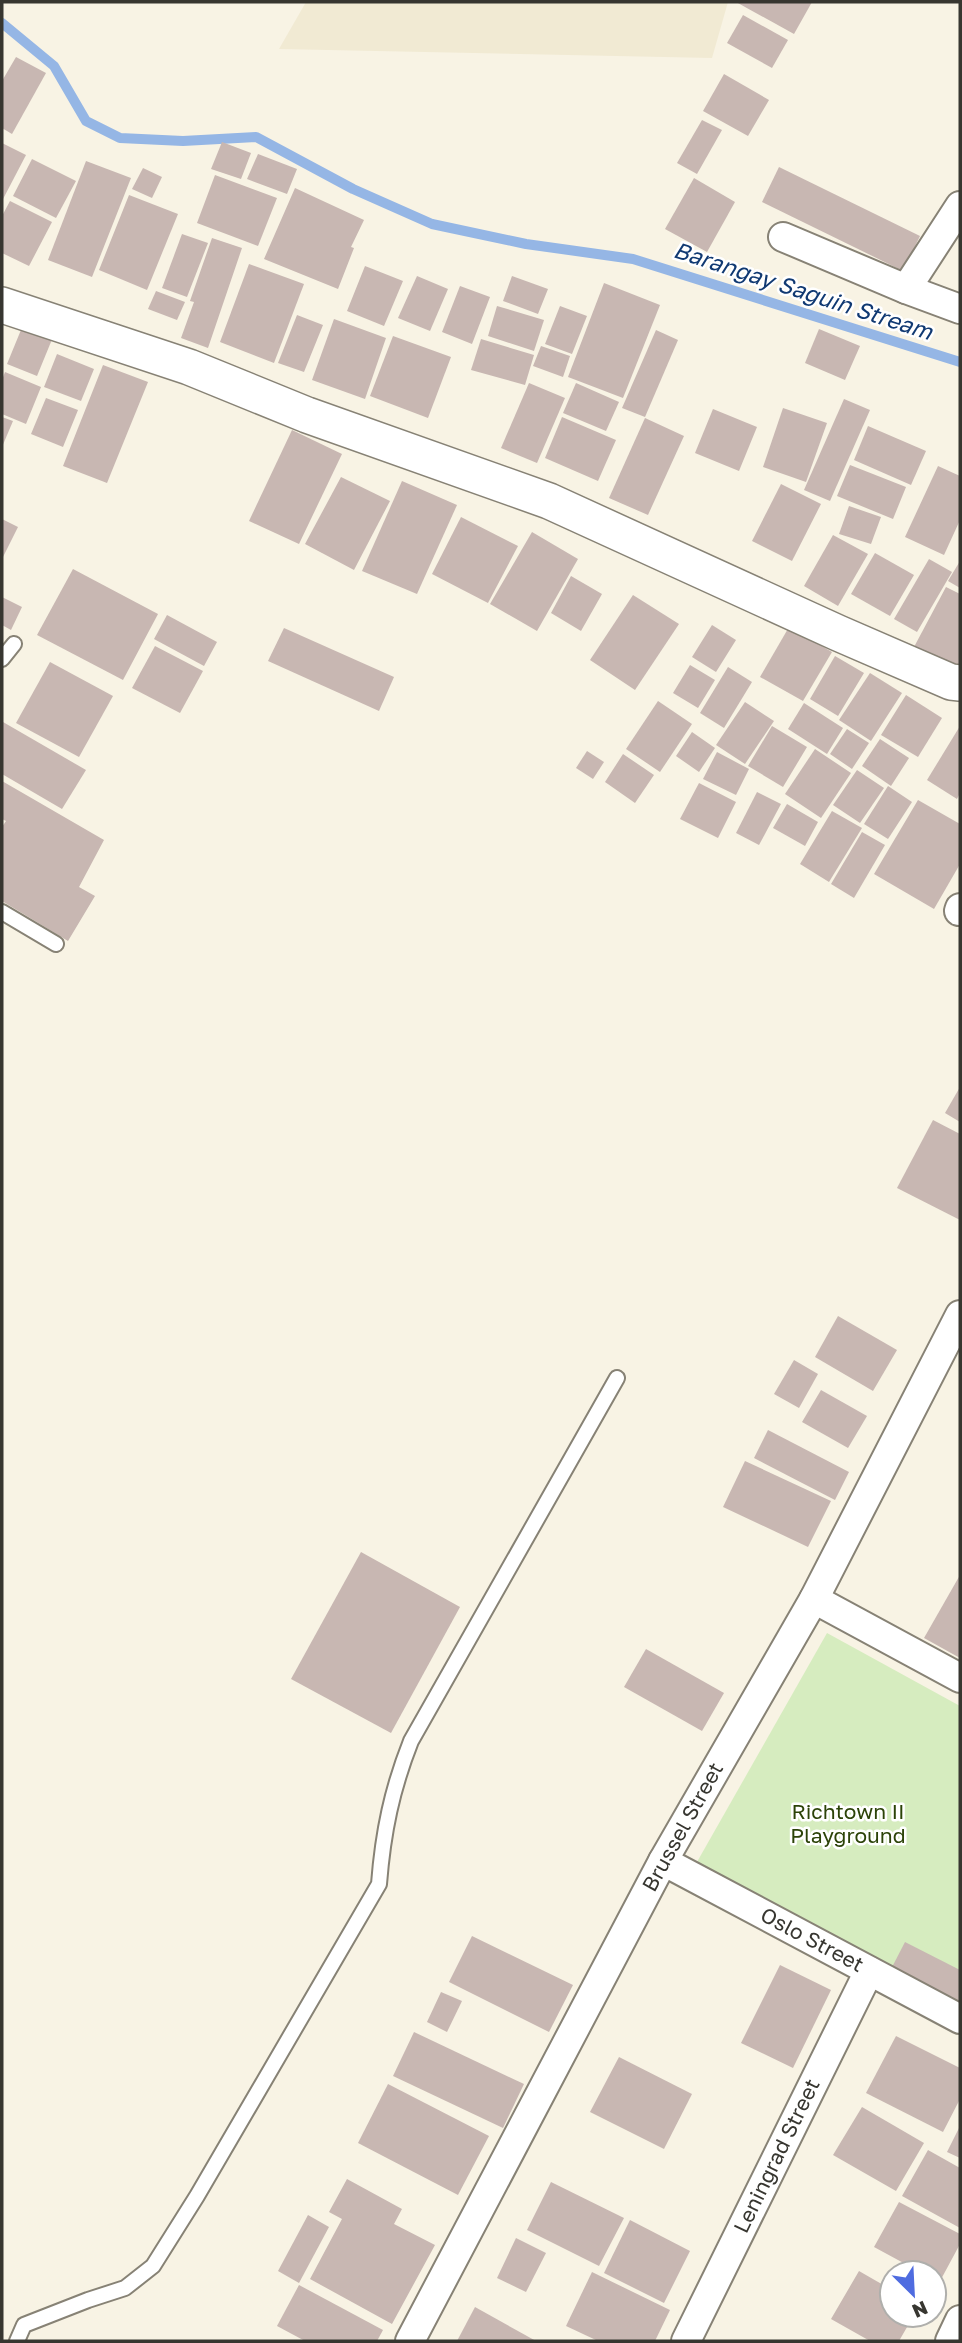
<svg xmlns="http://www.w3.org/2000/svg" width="962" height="2343" viewBox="0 0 962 2343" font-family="'Golos Text',sans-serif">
	<rect width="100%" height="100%" fill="#f8f3e4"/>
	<polygon fill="#f1ead3" points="306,2 728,2 712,58 279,49"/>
	<polygon fill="#d6ecbf" points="827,1633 960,1706 960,2010 693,1869"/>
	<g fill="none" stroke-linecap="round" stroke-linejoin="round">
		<polyline stroke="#95b6e5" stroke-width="10" points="2,23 54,66 86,121 120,138 183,141 256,137 353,189 432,224 526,244 633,259 960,362"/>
	</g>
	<g fill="#c8b7b2">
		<polygon points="736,2 812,2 794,34"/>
		<polygon points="743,15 788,40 772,68 727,43"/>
		<polygon points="16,57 46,73 12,134 2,128 2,81"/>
		<polygon points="724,74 769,100 748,136 703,111"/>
		<polygon points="702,120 722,130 697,174 677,163"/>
		<polygon points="222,142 251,153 241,179 211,169"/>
		<polygon points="2,143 26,155 2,201"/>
		<polygon points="258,154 297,169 287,194 247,179"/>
		<polygon points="32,159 76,181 56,218 13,196"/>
		<polygon points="86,161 131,178 92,277 48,260"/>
		<polygon points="779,167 920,236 903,271 762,202"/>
		<polygon points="143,168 162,177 152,198 132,189"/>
		<polygon points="215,175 277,198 258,246 197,223"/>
		<polygon points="694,178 735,202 707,252 665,229"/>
		<polygon points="295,188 364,220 351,247 354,248 338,289 264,259"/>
		<polygon points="129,195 178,214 147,290 99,270"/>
		<polygon points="10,201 52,222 29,266 2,253 2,216"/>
		<polygon points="182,234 208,243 187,297 162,288"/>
		<polygon points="212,238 242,248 208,348 181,338 194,302 190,301"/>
		<polygon points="249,264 304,284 274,363 220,342"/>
		<polygon points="365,266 403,281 384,326 347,311"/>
		<polygon points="417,276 448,289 430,331 398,318"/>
		<polygon points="512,276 548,289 538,314 503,301"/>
		<polygon points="604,283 660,305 623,398 568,377"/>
		<polygon points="460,286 490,297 472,344 442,332"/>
		<polygon points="156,291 185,302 177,320 148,309"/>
		<polygon points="497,306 544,320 534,351 488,336"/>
		<polygon points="560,306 587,316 572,354 545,344"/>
		<polygon points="297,315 323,325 304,372 278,363"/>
		<polygon points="334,319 386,338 365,399 312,380"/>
		<polygon points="23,325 53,337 37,376 7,364"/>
		<polygon points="819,329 860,346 845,380 805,363"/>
		<polygon points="656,330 678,340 645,417 622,408"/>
		<polygon points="393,336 451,357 428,418 370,396"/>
		<polygon points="481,339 534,355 525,385 471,370"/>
		<polygon points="541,346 570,356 563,377 533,366"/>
		<polygon points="57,354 94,369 81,401 44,387"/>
		<polygon points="103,365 148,382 107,483 63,466"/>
		<polygon points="5,372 41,387 26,424 2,414 2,380"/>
		<polygon points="529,383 565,398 537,463 501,448"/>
		<polygon points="576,383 619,402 606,431 563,413"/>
		<polygon points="46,398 78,410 63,447 31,434"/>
		<polygon points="844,399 870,410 830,501 804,490"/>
		<polygon points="783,408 827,423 806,482 763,467"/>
		<polygon points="713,409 757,427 739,471 695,453"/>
		<polygon points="2,417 13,421 2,447"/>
		<polygon points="562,417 616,440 598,481 545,458"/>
		<polygon points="645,418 684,436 648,515 609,498"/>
		<polygon points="868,426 926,451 911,485 854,460"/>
		<polygon points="292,430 342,454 299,544 249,521"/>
		<polygon points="850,465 906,487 893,519 837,496"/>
		<polygon points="938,466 960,476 960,520 944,555 905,537"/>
		<polygon points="341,477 390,501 354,570 305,544"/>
		<polygon points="402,481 457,505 417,594 362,571"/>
		<polygon points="781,484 821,504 792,561 752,541"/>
		<polygon points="849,506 881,517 871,544 839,534"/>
		<polygon points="461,517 518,546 488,603 432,574"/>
		<polygon points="2,519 18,527 2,559"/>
		<polygon points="532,532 578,559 537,631 490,604"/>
		<polygon points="833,535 868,554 838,606 804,586"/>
		<polygon points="875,553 914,575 890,616 851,594"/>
		<polygon points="929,559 952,572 917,632 894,619"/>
		<polygon points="960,561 960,588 948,581"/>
		<polygon points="73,569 158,614 123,680 37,635"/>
		<polygon points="571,576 602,594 581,631 551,613"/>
		<polygon points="946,587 960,594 960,671 914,647"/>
		<polygon points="633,595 679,624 635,690 590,660"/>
		<polygon points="2,597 22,607 11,630 2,625"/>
		<polygon points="167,615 217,642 204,666 154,639"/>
		<polygon points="712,625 736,640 716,672 692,657"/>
		<polygon points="789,627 832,652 803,701 760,677"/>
		<polygon points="284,628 394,677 379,711 268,661"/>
		<polygon points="155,646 203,671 180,713 132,688"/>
		<polygon points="835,656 864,673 838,716 810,699"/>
		<polygon points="50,662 113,696 79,757 16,723"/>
		<polygon points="690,665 715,680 698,708 673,693"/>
		<polygon points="728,667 752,682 724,728 700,713"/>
		<polygon points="870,673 902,693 871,741 839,720"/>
		<polygon points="906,695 942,718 918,757 881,735"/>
		<polygon points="658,701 692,724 660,772 626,749"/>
		<polygon points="745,702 774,721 745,764 716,745"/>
		<polygon points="804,703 843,728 827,754 788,729"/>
		<polygon points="3,722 86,770 62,809 2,774"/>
		<polygon points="772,726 807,747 783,787 748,766"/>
		<polygon points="960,726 960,793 957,799 927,780"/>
		<polygon points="847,729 869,743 852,769 830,754"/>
		<polygon points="692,732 715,748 699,772 676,756"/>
		<polygon points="880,739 909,758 891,786 862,766"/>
		<polygon points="815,749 851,773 821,818 785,794"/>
		<polygon points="587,751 604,762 593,779 576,768"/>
		<polygon points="717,752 749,769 736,795 703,779"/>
		<polygon points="623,754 654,775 635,803 605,782"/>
		<polygon points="857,770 884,788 860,823 833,805"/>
		<polygon points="2,781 104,840 79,887 95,896 68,941 2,901 2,827 6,821 2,819"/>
		<polygon points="699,783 736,802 718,838 680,819"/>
		<polygon points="888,786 912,802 888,839 864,824"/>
		<polygon points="757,792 781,804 759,845 736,833"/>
		<polygon points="918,800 960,824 960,864 934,909 874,874"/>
		<polygon points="787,804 818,822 805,846 773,828"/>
		<polygon points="832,811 862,828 829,882 800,864"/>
		<polygon points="862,832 885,845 854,898 831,884"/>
		<polygon points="960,1087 960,1122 945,1113"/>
		<polygon points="933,1120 960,1134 960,1220 897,1188"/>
		<polygon points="838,1316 897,1350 873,1391 815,1357"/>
		<polygon points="794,1360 818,1374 799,1408 774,1394"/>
		<polygon points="821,1390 867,1416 848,1448 802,1422"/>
		<polygon points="768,1430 849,1472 835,1500 754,1458"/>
		<polygon points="745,1461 831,1501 808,1547 723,1507"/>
		<polygon points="361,1552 460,1607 391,1733 291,1679"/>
		<polygon points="960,1575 960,1658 924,1638"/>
		<polygon points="646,1649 724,1693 702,1731 624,1687"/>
		<polygon points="472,1936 573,1985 549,2032 449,1982"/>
		<polygon points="905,1942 960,1970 960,2009 889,1973"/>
		<polygon points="780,1965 831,1990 793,2068 741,2043"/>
		<polygon points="441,1992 462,2001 447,2032 427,2022"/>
		<polygon points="414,2032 524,2084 503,2128 393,2076"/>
		<polygon points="896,2036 960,2068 960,2099 943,2132 866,2093"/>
		<polygon points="619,2057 692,2094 664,2149 590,2112"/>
		<polygon points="388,2084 489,2136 458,2195 358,2143"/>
		<polygon points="862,2107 924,2143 896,2191 833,2155"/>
		<polygon points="960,2126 960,2158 947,2152"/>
		<polygon points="928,2150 960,2168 960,2228 902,2196"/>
		<polygon points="347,2179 402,2209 394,2224 435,2245 392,2324 310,2279 342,2219 329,2212"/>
		<polygon points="551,2182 624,2218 599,2266 527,2230"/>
		<polygon points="899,2202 960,2234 960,2244 939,2283 934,2280 934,2273 922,2273 874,2247"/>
		<polygon points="308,2215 329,2227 299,2283 278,2271"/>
		<polygon points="630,2220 690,2251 664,2303 604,2273"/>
		<polygon points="516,2238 546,2253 526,2292 497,2278"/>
		<polygon points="859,2271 892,2290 892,2315 914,2315 899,2341 870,2341 831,2319"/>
		<polygon points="592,2272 670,2310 655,2341 598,2341 566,2326"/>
		<polygon points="299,2285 383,2330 377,2341 305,2341 277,2326"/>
		<polygon points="475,2307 536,2341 457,2341"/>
	</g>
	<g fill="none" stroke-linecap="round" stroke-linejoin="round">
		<g stroke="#878275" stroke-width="18">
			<g id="service">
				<polyline points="2,659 14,644"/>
				<polyline points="2,912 56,944"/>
				<path d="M17,2341L24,2325L88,2300L125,2288L153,2266L197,2196L379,1884C383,1832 392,1789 411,1741L617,1378"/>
			</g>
		</g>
		<g stroke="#878275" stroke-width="32">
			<g id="minor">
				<polyline points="783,237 906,289 960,309"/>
				<polyline points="906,289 960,206"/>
				<polyline points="959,911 960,908"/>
				<polyline points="814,1599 960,1678"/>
				<polyline points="663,1861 960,2019"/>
				<polyline points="410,2341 663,1861 814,1599 960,1315"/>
				<polyline points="686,2341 869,1971"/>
				<polyline points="950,2341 960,2320"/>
			</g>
		</g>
		<g stroke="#878275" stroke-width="38">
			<polyline id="tertiary" points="2,305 189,367 307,415 549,501 838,633 951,682 960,683"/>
		</g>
		<use href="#service" stroke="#fff" stroke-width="14"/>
		<use href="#minor" stroke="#fff" stroke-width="28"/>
		<use href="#tertiary" stroke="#fff" stroke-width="35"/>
	</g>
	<g text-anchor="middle" stroke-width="5" stroke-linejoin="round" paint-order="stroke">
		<g font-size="21" fill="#2c4308" stroke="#fff">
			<text x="848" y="1819">Richtown II<tspan x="848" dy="24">Playground</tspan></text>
		</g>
		<g font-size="21" fill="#373630" stroke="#fff">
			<text transform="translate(683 1827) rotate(-61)" y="7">Brussel Street</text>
			<text transform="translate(812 1940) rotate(28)" y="7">Oslo Street</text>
			<text transform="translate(777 2156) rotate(-64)" y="7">Leningrad Street</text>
		</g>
		<g font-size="23" font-style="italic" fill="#103972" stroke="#fff">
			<text transform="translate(803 291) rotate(18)" y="8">Barangay Saguin Stream</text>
		</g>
	</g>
	<rect width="962" height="2343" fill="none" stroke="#373630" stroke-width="7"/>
	<g transform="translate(913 2294) rotate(156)"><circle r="33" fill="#ffffff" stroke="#afafac" stroke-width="2"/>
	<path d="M0-5L12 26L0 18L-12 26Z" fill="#4f6ce0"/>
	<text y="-10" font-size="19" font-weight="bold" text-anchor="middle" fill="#373630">N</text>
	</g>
</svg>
